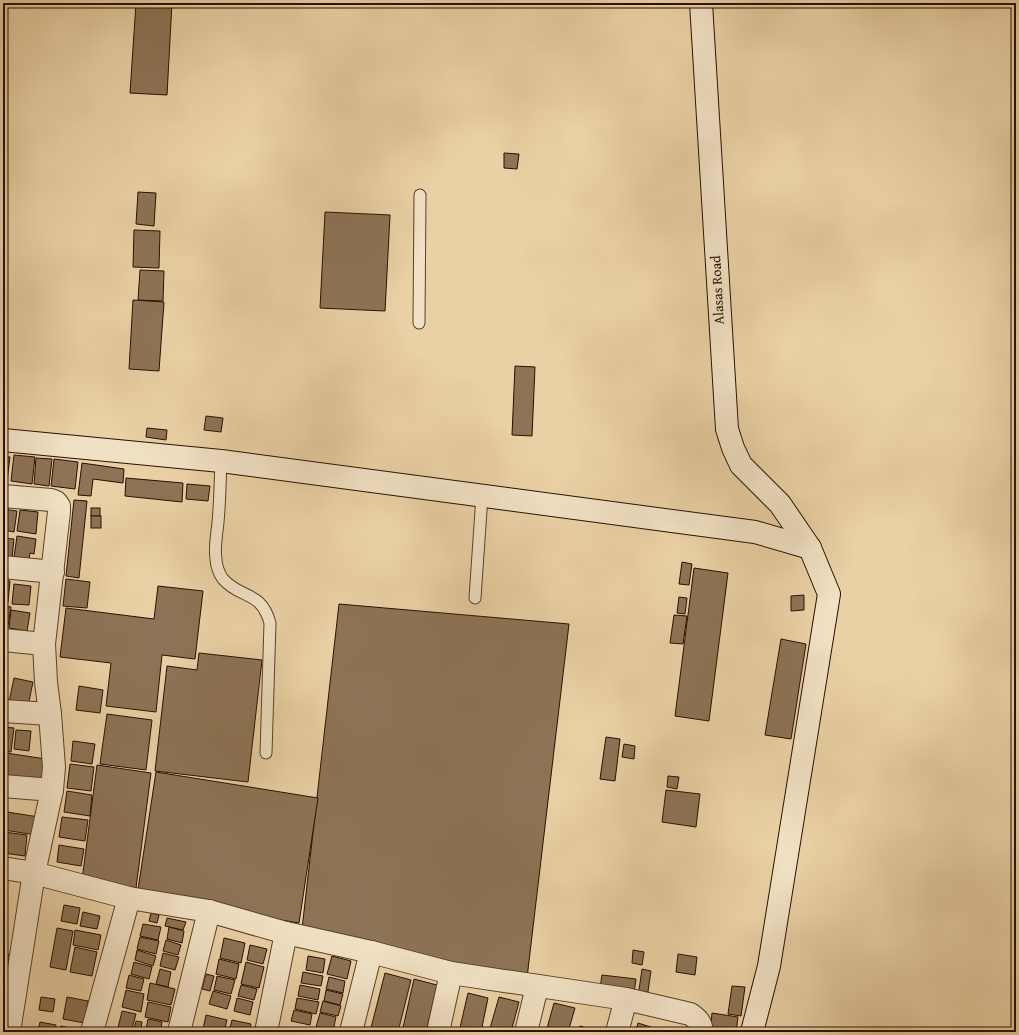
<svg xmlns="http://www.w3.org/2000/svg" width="1019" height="1035" viewBox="0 0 1019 1035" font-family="'Gentium Book Plus',serif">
	<rect width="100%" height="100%" fill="#ead1a5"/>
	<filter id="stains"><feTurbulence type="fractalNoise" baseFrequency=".005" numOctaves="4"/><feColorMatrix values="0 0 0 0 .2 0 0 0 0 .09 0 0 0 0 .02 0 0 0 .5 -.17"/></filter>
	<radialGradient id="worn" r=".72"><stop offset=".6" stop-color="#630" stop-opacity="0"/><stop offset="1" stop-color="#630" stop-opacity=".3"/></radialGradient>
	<g fill="#8d7456" stroke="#281000">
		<polygon points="136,3 172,3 167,95 130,93"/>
		<polygon points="504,153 519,154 517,169 504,168"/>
		<polygon points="138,192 156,193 154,226 136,224"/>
		<polygon points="325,212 390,215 385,311 320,308"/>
		<polygon points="134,230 160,231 159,268 133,267"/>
		<polygon points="140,270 164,271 163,301 138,300"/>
		<polygon points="133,300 164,302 159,371 129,369"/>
		<polygon points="515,366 535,367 532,436 512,435"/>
		<polygon points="206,416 223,418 221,432 204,430"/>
		<polygon points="147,428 167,430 166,440 146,437"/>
		<polygon points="14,455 35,457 32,484 11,481"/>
		<polygon points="3,456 10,457 7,481 3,480"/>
		<polygon points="36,458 52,459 49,486 34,484"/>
		<polygon points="54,459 78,462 75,489 51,486"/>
		<polygon points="82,463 124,469 123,483 93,479 91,496 78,495"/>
		<polygon points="126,478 183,483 182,502 125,496"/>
		<polygon points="187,484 210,486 208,501 186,499"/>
		<polygon points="74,500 87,501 79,578 66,576"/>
		<rect x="91" y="508" width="9" height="8"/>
		<polygon points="3,509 17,511 14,532 3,530"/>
		<polygon points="20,510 38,512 36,534 17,531"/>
		<rect x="91" y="516" width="10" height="12"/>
		<polygon points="17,536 36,539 34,554 30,553 29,559 14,557"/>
		<polygon points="3,538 14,539 12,558 3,557"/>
		<polygon points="682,562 692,564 689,585 679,584"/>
		<polygon points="694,568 728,573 709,721 675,716"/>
		<polygon points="66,579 90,582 87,608 63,606"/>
		<polygon points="3,580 10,581 8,602 3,602"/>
		<polygon points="14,584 31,586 29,605 12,604"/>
		<polygon points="158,586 203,591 195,659 162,655 156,712 106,706 111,663 60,657 66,608 154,619"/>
		<polygon points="804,595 804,610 791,611 791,596"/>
		<polygon points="679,597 687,598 685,614 677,613"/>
		<polygon points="339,604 569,624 527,978 302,929"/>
		<polygon points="3,606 11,607 7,631 3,630"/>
		<polygon points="11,610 30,613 27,631 9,628"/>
		<polygon points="674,615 687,616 683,644 670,643"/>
		<polygon points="781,639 806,644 791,739 765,735"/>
		<polygon points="199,653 262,660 248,782 155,771 167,666 197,670"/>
		<polygon points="14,678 33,682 28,706 9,702"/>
		<polygon points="79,686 103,690 100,713 76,710"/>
		<polygon points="107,714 152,720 146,770 100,764"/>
		<polygon points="3,727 14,728 11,752 3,751"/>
		<polygon points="16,730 31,731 29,751 14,749"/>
		<polygon points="606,737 620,739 615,781 600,779"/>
		<polygon points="73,741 95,744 92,764 71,761"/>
		<polygon points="624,744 635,746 634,759 622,757"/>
		<polygon points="6,753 46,759 43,782 3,776"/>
		<polygon points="70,764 94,767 91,791 67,788"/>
		<polygon points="97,765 151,773 136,888 82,880"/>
		<polygon points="156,772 318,798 299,923 137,896"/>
		<polygon points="668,776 679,777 677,789 667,787"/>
		<polygon points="666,790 700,794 696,827 662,822"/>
		<polygon points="67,791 92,795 90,816 64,812"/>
		<polygon points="7,812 39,817 36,835 4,830"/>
		<polygon points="62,817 88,820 85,841 59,837"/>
		<polygon points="4,832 27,835 25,856 3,853"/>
		<polygon points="59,845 84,849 81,866 57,862"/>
		<polygon points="64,905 80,908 77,924 61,921"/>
		<polygon points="83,912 100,916 97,929 80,926"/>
		<polygon points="151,913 159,915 157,923 149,921"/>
		<polygon points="167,918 186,922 183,930 165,926"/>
		<polygon points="143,924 161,927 158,940 140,936"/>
		<polygon points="169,927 184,931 182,943 167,939"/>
		<polygon points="57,928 73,931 66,970 50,967"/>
		<polygon points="75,930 101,935 98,950 73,945"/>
		<polygon points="140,937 159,941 156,954 137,949"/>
		<polygon points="224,938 245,943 241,963 220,958"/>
		<polygon points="166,940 181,945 178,955 163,951"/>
		<polygon points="250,945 267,949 263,964 247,960"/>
		<polygon points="75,947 97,952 92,976 70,972"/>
		<polygon points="137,950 156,956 153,966 135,960"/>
		<polygon points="633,950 644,952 642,965 632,963"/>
		<polygon points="3,953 15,956 3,1000"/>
		<polygon points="163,953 179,957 175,970 160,966"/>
		<polygon points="678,954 697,957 695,975 676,972"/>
		<polygon points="308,956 325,959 323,973 306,970"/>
		<polygon points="332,956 351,961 347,979 327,974"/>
		<polygon points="219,959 239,964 236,979 216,974"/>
		<polygon points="134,962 152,967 149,979 131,974"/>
		<polygon points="246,962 264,967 259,988 241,984"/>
		<polygon points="160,969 171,972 168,987 156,984"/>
		<polygon points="642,969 651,971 647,998 638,997"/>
		<polygon points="303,972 323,976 321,986 301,983"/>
		<polygon points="385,973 411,980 398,1032 370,1032"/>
		<polygon points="206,974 214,976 210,991 202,989"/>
		<polygon points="129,975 144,979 141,991 126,988"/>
		<polygon points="602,975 636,979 634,993 600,988"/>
		<polygon points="217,976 235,980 231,994 214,990"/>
		<polygon points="329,977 345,981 343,993 326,989"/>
		<polygon points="414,979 437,985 426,1032 402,1032"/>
		<polygon points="150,983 175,989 171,1005 147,1000"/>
		<polygon points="241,985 257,989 254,1000 238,996"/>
		<polygon points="300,985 320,989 318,1000 298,996"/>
		<polygon points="732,986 745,987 741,1016 728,1014"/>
		<polygon points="126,990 144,994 141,1012 122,1007"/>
		<polygon points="326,990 343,994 340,1005 324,1001"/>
		<polygon points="213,991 231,996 227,1009 209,1004"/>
		<polygon points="468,993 488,998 481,1032 459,1032"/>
		<polygon points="41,997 55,999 53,1012 39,1010"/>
		<polygon points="67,997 88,1001 84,1023 63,1019"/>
		<polygon points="499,997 519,1002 511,1032 489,1032"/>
		<polygon points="237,998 253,1002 250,1015 234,1011"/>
		<polygon points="297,998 319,1002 316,1014 295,1009"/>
		<polygon points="323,1001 341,1006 338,1016 320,1012"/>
		<polygon points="148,1002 171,1007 168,1022 145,1017"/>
		<polygon points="554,1003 575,1008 568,1032 546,1032"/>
		<polygon points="294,1010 312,1014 310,1025 291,1021"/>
		<polygon points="122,1011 136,1014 131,1032 117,1032"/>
		<polygon points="320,1013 336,1017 333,1031 316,1027"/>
		<polygon points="712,1013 738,1017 736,1032 710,1032"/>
		<polygon points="206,1015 227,1020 224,1032 216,1032 203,1029"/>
		<polygon points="148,1019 162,1022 160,1032 146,1029"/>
		<polygon points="232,1020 251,1024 249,1032 229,1032"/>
		<polygon points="136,1021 142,1022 140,1032 133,1032"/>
		<polygon points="40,1022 56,1025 55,1032 38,1032"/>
		<polygon points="638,1023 657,1029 656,1032 635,1032"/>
		<polygon points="61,1026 78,1030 77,1032 60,1032"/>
		<polygon points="580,1026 602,1032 578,1032"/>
	</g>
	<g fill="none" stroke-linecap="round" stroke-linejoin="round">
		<g stroke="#584029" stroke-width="13">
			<g id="lane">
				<polyline points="419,323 420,195"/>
				<path d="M221,461C220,482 220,502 218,522C217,534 214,547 216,559C216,565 219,574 223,579C240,599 261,590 270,623L266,753"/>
				<polyline points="475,598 482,496"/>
			</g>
		</g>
		<g stroke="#584029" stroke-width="24">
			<g id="street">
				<polyline points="3,496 51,500 56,502 59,506 59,512 44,644 46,682 50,714 54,767 52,790 34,873 9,1032"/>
				<polyline points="3,567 53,572"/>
				<polyline points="3,640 44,644"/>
				<polyline points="3,711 50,714"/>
				<polyline points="3,786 52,790"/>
				<path d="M3,868L34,873L129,898L209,911L286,933L371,952L451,973L626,999L690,1014C698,1019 701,1023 702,1032"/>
				<polyline points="92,1032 129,898"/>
				<polyline points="179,1032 209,911"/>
				<polyline points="266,1032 286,933"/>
				<polyline points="351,1032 371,952"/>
				<polyline points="438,1032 451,973"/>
				<polyline points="526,1032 537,987"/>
				<polyline points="617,1032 626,999"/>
			</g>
		</g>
		<g stroke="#281000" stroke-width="24">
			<g id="secondary">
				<polyline points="701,3 727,429 733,448 741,465 780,504 810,548"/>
				<polyline points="3,440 221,461 755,532 810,548 829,594 769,966 752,1032"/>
			</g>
		</g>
		<use href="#lane" stroke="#f1e1c4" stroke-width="11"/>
		<use href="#street" stroke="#f1e1c4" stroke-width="22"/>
		<use href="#secondary" stroke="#f1e1c4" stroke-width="22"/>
	</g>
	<g text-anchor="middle" stroke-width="3.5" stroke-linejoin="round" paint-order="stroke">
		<g font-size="14" fill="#281000" stroke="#f1e1c4">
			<text transform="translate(717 290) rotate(-93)" y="5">Alasas Road</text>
		</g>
	</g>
	<rect width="1019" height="1035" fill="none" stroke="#ead1a5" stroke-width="16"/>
	<rect x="4" y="4" width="1011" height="1027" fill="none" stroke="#281000" stroke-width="2"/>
	<rect x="8" y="8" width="1003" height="1019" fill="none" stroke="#281000"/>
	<rect width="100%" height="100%" filter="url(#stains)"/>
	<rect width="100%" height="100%" fill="url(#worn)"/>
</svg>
